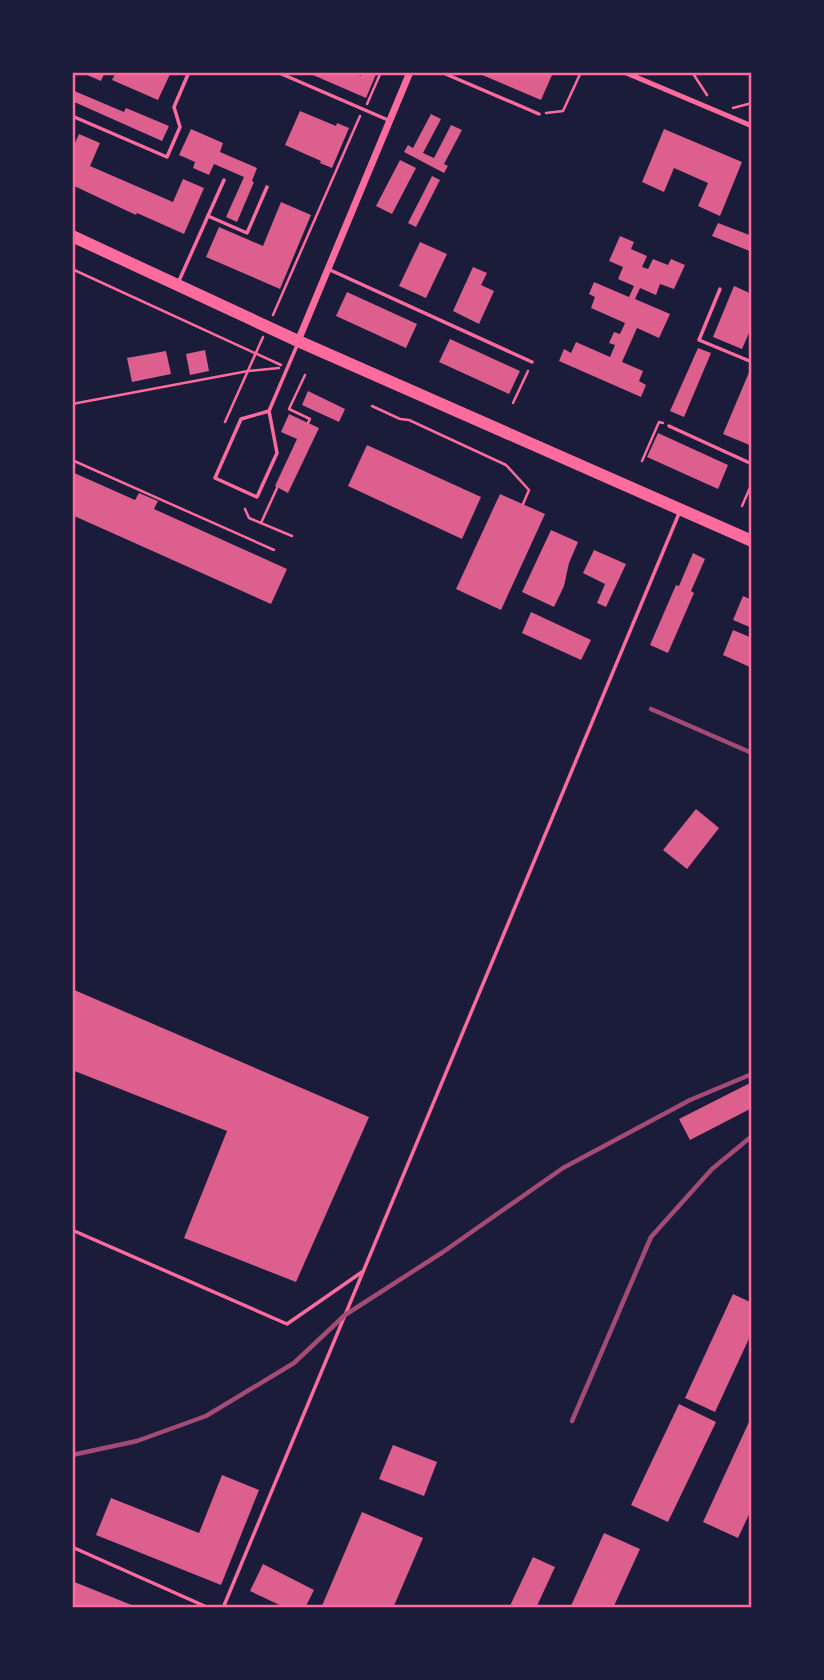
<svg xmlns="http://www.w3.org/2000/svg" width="824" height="1680" viewBox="0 0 824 1680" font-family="'PT Serif',serif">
	<rect width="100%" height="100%" fill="#1b1b3a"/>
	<g fill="#dd5f8e">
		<polygon points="80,72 105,72 101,81"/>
		<polygon points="116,72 171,72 158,100 112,80"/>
		<polygon points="306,72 351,72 361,76 362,72 377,72 366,98"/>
		<polygon points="475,72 544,72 552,75 541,100"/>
		<polygon points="72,90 124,112 126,108 169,126 162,141 72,101"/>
		<polygon points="300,111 336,126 337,123 349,128 332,168 320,163 321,161 285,145"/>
		<polygon points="431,114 441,119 423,153 434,158 451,125 462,130 444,164 448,166 444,173 404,152 408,145 413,148"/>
		<polygon points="191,129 223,143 220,152 257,168 252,181 254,182 237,222 226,217 244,177 214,164 209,175 193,168 195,162 179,155"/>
		<polygon points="664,129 742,162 720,216 698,206 708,183 674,168 664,192 642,182"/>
		<polygon points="79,134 100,143 90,166 173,202 183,179 204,188 184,234 137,213 136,215 121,208 72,185 72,150"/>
		<polygon points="400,160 416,168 392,214 376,206"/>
		<polygon points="432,176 440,180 416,227 408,223"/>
		<polygon points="281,202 311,215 280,289 206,257 219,227 263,246"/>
		<polygon points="718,223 752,236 752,252 712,236"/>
		<polygon points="620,236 634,242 631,249 647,256 642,267 648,269 653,259 668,265 671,259 685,265 674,289 660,284 656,295 640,288 635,299 670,314 659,338 637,328 622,362 643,371 639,381 646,385 641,397 559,361 564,349 571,353 576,342 610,357 615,345 609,343 614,332 620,334 625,323 591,308 595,297 589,294 594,282 629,297 634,286 618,279 623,267 609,261"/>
		<polygon points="420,242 447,254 426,298 399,286"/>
		<polygon points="473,267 487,273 481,285 494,291 479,324 453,311"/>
		<polygon points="734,286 752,294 752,326 742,349 713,337"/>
		<polygon points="347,292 417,324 406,348 336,316"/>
		<polygon points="450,339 520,371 509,394 439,362"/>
		<polygon points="698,348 711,353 684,417 670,411"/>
		<polygon points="205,350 209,371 190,375 186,354"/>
		<polygon points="166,351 171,374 132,382 127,358"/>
		<polygon points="750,370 752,371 752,446 723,434"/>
		<polygon points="308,391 345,409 339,422 302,405"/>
		<polygon points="289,414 319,428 288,493 275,486 297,439 281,432"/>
		<polygon points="658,433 728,465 718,489 647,457"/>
		<polygon points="367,445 481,497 462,539 348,486"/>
		<polygon points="72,472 135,500 139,493 158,501 154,509 287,569 271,604 72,515"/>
		<polygon points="500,494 545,514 501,610 456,589"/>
		<polygon points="551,530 578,542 569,563 564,586 554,607 522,592"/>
		<polygon points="594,550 626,564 606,607 597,603 605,584 583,573"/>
		<polygon points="693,553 705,559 691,591 694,593 668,653 650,645 676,585 679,586"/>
		<polygon points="743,596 752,600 752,628 733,620"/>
		<polygon points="531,612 591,640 581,660 522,633"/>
		<polygon points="733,630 752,638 752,668 723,655"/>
		<polygon points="696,809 719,828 687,869 663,850"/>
		<polygon points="72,989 369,1117 296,1282 184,1238 227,1131 72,1070"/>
		<polygon points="752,1082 752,1108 690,1140 679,1119"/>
		<polygon points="733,1294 752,1303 752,1332 715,1412 685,1398"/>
		<polygon points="679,1404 716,1422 668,1522 631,1505"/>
		<polygon points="749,1422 752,1423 752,1508 738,1538 703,1522"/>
		<polygon points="393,1445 437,1462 424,1496 379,1479"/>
		<polygon points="222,1475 259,1490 221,1585 96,1535 111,1498 199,1533"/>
		<polygon points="362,1512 423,1538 393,1608 321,1608"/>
		<polygon points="604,1533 640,1549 613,1608 570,1608"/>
		<polygon points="533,1557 555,1567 536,1608 509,1608"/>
		<polygon points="263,1564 314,1590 305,1608 286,1608 250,1591"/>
		<polygon points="72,1581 139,1608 72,1608"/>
	</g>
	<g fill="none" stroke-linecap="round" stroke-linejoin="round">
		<g stroke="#ff6b9d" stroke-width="2.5">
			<polyline points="692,72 707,95"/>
			<polyline points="367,104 381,72"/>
			<polyline points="733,108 752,103"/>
			<polyline points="546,113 563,111 581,72"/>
			<polyline points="72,269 281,365"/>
			<polyline points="273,315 360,116"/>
			<polyline points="305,375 289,409 310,419 308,423"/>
			<polyline points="513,403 528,371"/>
			<polyline points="72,404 248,371 279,368"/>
			<polyline points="372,406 400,419 409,420 506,465 529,490 523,504"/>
			<polyline points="225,422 263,337"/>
			<polyline points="72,460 274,550"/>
			<polyline points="642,461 659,422 663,423"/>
			<polyline points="742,506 752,483"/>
			<polyline points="245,509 249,518 292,536"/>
			<polyline points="261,523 277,488"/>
		</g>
		<g stroke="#ff6b9d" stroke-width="3.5">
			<polyline points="277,72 388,120"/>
			<polyline points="441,72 539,114"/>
			<polyline points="72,116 167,157 180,127 174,107 189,72"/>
			<polyline points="208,216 247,233 267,187"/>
			<polyline points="328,269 532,362"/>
			<polyline points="178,283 224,180"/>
			<polyline points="720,289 699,340 752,362"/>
			<polyline points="269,411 241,419 215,478 257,497 277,453 269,411 298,343"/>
			<polyline points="669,426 752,464"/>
			<polyline points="72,1230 287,1324 362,1272"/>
			<polyline points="72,1547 209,1608"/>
			<polyline points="223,1608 680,511"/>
		</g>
		<polyline stroke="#ff6b9d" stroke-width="5" points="624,72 752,126"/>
		<polyline stroke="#ff6b9d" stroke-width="7" points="298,341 410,72"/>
		<polyline stroke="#ff6b9d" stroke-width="12" points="72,236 298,341 752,541"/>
		<g stroke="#a44b75" stroke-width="4.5">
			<polyline points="651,709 752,753"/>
			<polyline points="572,1421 651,1237 712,1169 752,1136"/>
			<polyline points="72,1455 137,1441 206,1416 294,1363 345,1315 443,1252 563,1168 690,1100 752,1074"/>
		</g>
	</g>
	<rect width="824" height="1680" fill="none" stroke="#1b1b3a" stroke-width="147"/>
	<rect x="74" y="74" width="676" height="1532" fill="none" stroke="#ff6b9d" stroke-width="2.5"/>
</svg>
